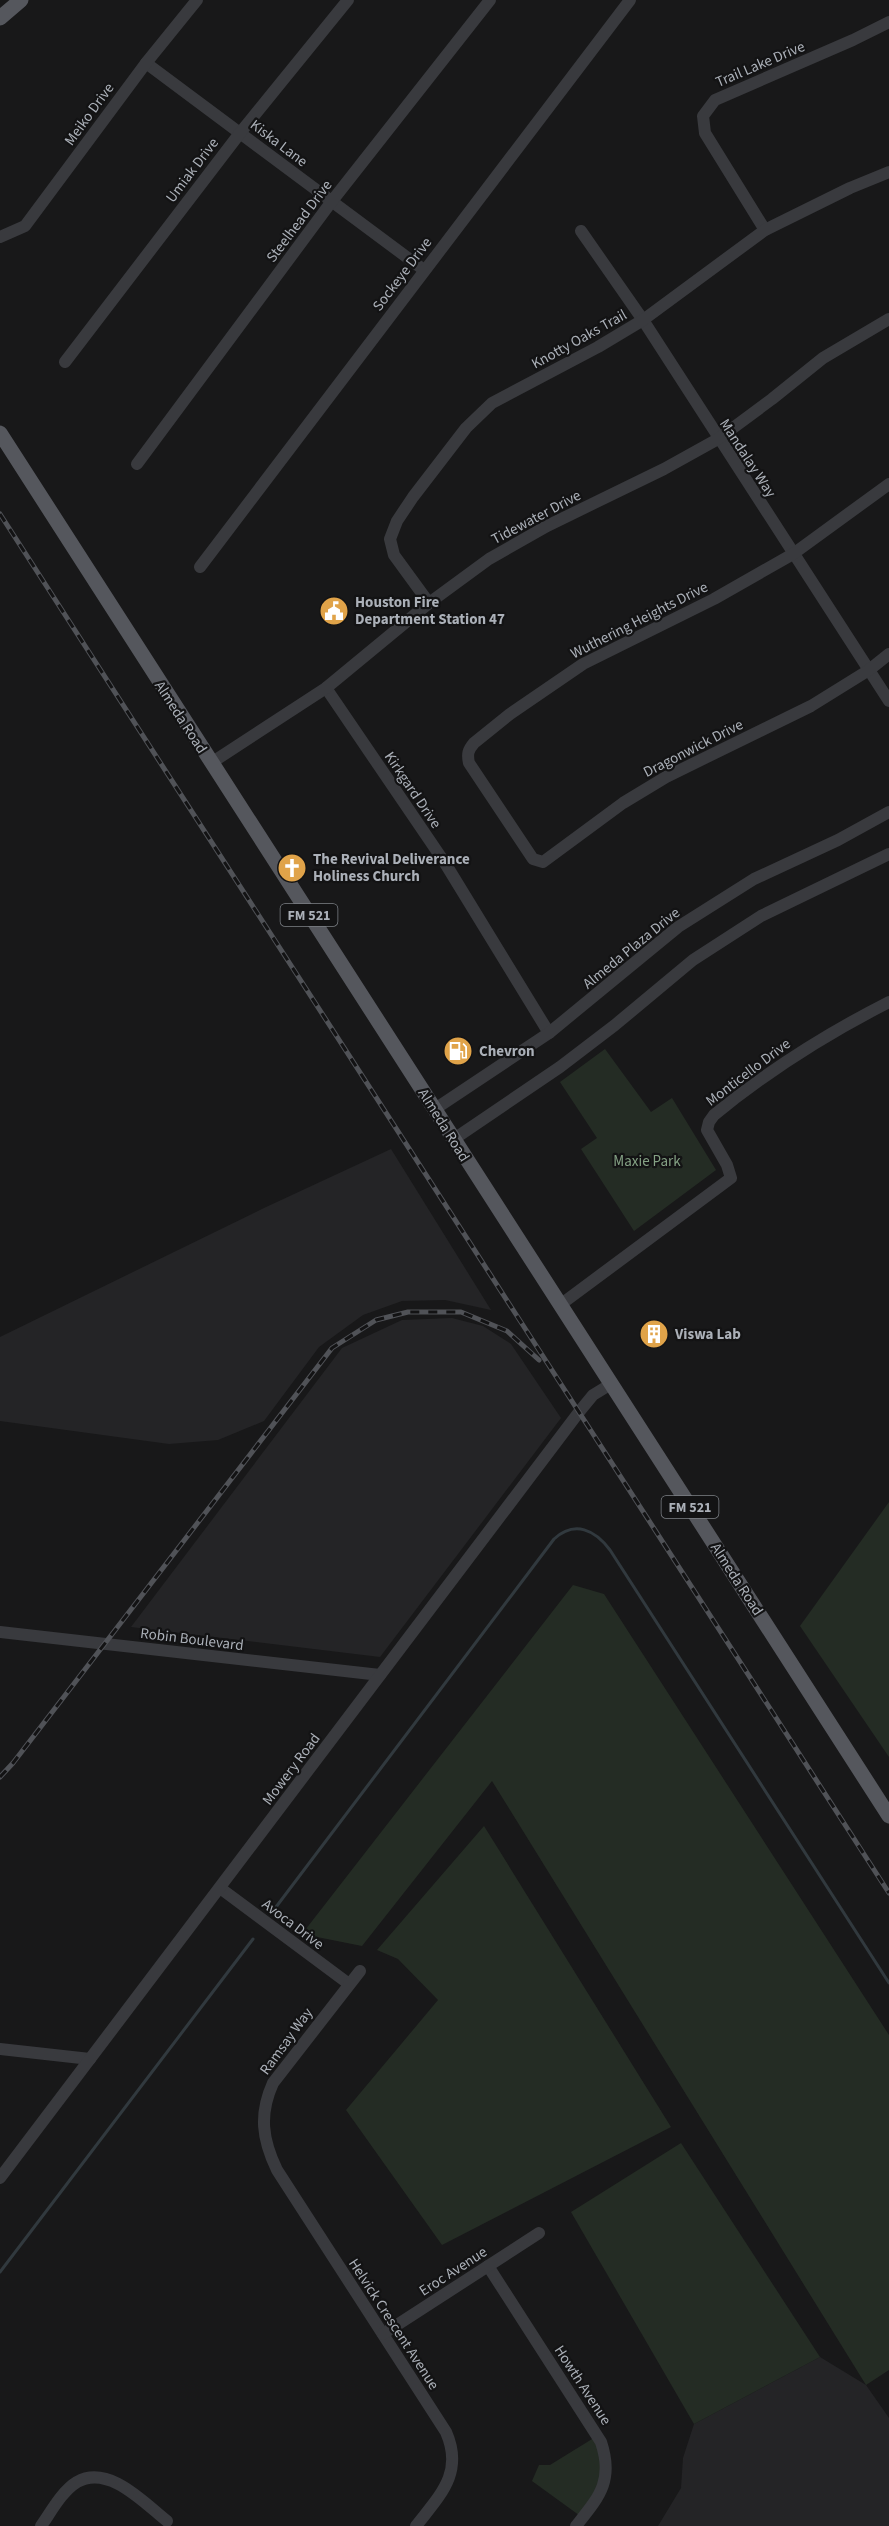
<svg xmlns="http://www.w3.org/2000/svg" width="889" height="2526" viewBox="0 0 889 2526" font-family="'Source Sans 3',sans-serif">
	<rect width="100%" height="100%" fill="#181819"/>
	<g fill="#242426">
		<polygon points="391,1149 491,1310 445,1300 402,1301 363,1315 319,1347 264,1421 218,1440 169,1444 0,1421 0,1337 264,1208"/>
		<polygon points="452,1318 483,1326 511,1344 561,1418 380,1657 131,1627 342,1348 402,1320"/>
		<polygon points="820,2357 866,2385 889,2418 889,2526 658,2526 681,2488 683,2458 694,2424"/>
	</g>
	<g fill="#242c24">
		<polygon points="605,1049 651,1112 672,1098 716,1170 634,1231 581,1149 597,1138 560,1082"/>
		<polygon points="889,1502 889,1757 800,1626"/>
		<polygon points="573,1585 604,1594 889,2035 889,2370 866,2385 492,1781 362,1946 302,1934"/>
		<polygon points="484,1826 671,2127 442,2245 346,2110 438,2000 398,1959 377,1950"/>
		<polygon points="681,2143 820,2357 694,2424 571,2212"/>
		<polygon points="597,2436 606,2469 583,2518 532,2481 539,2465 550,2465"/>
	</g>
	<g fill="none" stroke-linecap="round" stroke-linejoin="round">
		<g stroke="#31393e" stroke-width="3">
			<path d="M276,1907L554,1539C575,1520 595,1530 610,1550L889,1983"/>
			<polyline points="0,2272 253,1939"/>
		</g>
		<g stroke="#393a3e" stroke-width="12">
			<polyline points="146,63 424,270"/>
			<polyline points="765,230 705,133 703,116 715,100 853,40 889,22"/>
			<polyline points="581,231 643,320 889,701"/>
			<polyline points="0,237 25,226 146,63 197,0"/>
			<polyline points="65,362 240,133 348,0"/>
			<polyline points="137,464 332,201 490,0"/>
			<path d="M889,484L793,554L714,599L583,664L510,714L474,743C468,750 467,754 469,763L533,859L543,862L623,803L666,777L811,706L869,670L889,654"/>
			<polyline points="200,567 630,0"/>
			<polyline points="429,603 394,555 390,539 397,521 413,497 466,428 492,403 598,347 643,320 765,230 850,188 889,172"/>
			<polyline points="326,688 445,863 549,1033"/>
			<polyline points="211,763 326,688 429,603 489,559 547,526 664,469 718,439 772,399 823,358 889,319"/>
			<polyline points="435,1109 549,1033 678,927 754,879 838,840 889,812"/>
			<polyline points="454,1139 560,1067 615,1025 693,960 761,916 889,854"/>
			<path d="M560,1305L731,1178L727,1165L707,1130L709,1122L714,1115C769,1070 826,1034 889,1002"/>
			<polyline points="0,1632 380,1675"/>
			<polyline points="220,1888 349,1984"/>
			<path d="M360,1971L273,2083C259,2114 262,2139 277,2170L446,2432C464,2473 440,2495 416,2526"/>
			<polyline points="0,2049 90,2059"/>
			<polyline points="0,2178 579,1412 593,1395 611,1384"/>
			<path d="M488,2266L601,2442C614,2481 599,2497 576,2526"/>
			<polyline points="383,2334 539,2233"/>
			<path d="M41,2526C51,2512 62,2491 77,2482C109,2464 144,2503 167,2521"/>
		</g>
		<g stroke="#55575d" stroke-width="15">
			<polyline points="0,18 21,0"/>
			<polyline points="0,433 889,1816"/>
		</g>
		<g stroke="#505257" stroke-width="5">
			<g id="rail">
				<polyline points="0,514 889,1893"/>
				<polyline points="0,1777 13,1763 332,1348 376,1320 408,1312 461,1312 507,1331 539,1360"/>
			</g>
		</g>
		<use href="#rail" stroke="#131314" stroke-width="3" stroke-dasharray="9" stroke-linecap="butt"/>
	</g>
	<defs>
		<g id="civic-disc" transform="scale(1.5)"><circle r="9.5" fill="#e0a349" stroke="#131314"/><path d="M-.6-6.5H3V-4.5H.6V-3L4-1V1h2V6H-6V1h2V-1L-.6-3ZM-1.2 2.5V6h2.4V2.5Z" fill="#fff"/></g>
		<g id="church-disc" transform="scale(1.5)"><circle r="9.5" fill="#e0a349" stroke="#131314"/><path d="M-1.2-6h2.4v3.5h3.3v2.4h-3.3V6h-2.4V-.1h-3.3v-2.4h3.3Z" fill="#fff"/></g>
		<g id="fuel-disc" transform="scale(1.5)"><circle r="9.5" fill="#e0a349" stroke="#131314"/><path d="M-5.5-6h7V0h2V4h1.3V-2.5L3-4.5l.8-.8L6-3V5H2.5V1h-1V6h-7ZM-4.2-4.7v3.2H.2V-4.7Z" fill="#fff"/></g>
		<g id="building-disc" transform="scale(1.5)"><circle r="9.5" fill="#e0a349" stroke="#131314"/><path d="M-4-6H4V6H1V3H-1V6H-4ZM-2.5-4.3h1.7v1.8h-1.7ZM.8-4.3h1.7v1.8H.8ZM-2.5-1h1.7V.8h-1.7ZM.8-1h1.7V.8H.8Z" fill="#fff"/></g>
	</defs>
	<g fill-rule="evenodd">
		<use href="#civic-disc" x="334" y="611"/>
		<use href="#church-disc" x="292" y="868"/>
		<use href="#fuel-disc" x="458" y="1051"/>
		<use href="#building-disc" x="654" y="1334"/>
	</g>
	<g text-anchor="middle" stroke-width="4.5" stroke-linejoin="round" paint-order="stroke">
		<g fill="#131314" stroke="#7d8187" stroke-width="1.5">
			<rect x="280.5" y="904" width="57" height="22" rx="4.5"/>
			<rect x="661.5" y="1496" width="57" height="22" rx="4.5"/>
		</g>
		<g font-size="14" font-weight="bold" fill="#abb0b8">
			<text x="309" y="920">FM 521</text>
			<text x="690" y="1512">FM 521</text>
		</g>
		<g font-size="15" fill="#abb0b8" stroke="#131314">
			<text transform="translate(760 64) rotate(-23)" y="5">Trail Lake Drive</text>
			<text transform="translate(89 114) rotate(-54)" y="5">Meiko Drive</text>
			<text transform="translate(279 143) rotate(37)" y="5">Kiska Lane</text>
			<text transform="translate(192 170) rotate(-53)" y="5">Umiak Drive</text>
			<text transform="translate(299 221) rotate(-53)" y="5">Steelhead Drive</text>
			<text transform="translate(402 274) rotate(-53)" y="5">Sockeye Drive</text>
			<text transform="translate(579 339) rotate(-29)" y="5">Knotty Oaks Trail</text>
			<text transform="translate(748 458) rotate(57)" y="5">Mandalay Way</text>
			<text transform="translate(536 517) rotate(-28)" y="5">Tidewater Drive</text>
			<text transform="translate(639 620) rotate(-27)" y="5">Wuthering Heights Drive</text>
			<text transform="translate(181 717) rotate(57)" y="5">Almeda Road</text>
			<text transform="translate(693 748) rotate(-27)" y="5">Dragonwick Drive</text>
			<text transform="translate(413 790) rotate(56)" y="5">Kirkgard Drive</text>
			<text transform="translate(631 948) rotate(-39)" y="5">Almeda Plaza Drive</text>
			<text transform="translate(748 1072) rotate(-37)" y="5">Monticello Drive</text>
			<text transform="translate(444 1125) rotate(58)" y="5">Almeda Road</text>
			<text transform="translate(737 1579) rotate(57)" y="5">Almeda Road</text>
			<text transform="translate(192 1639) rotate(7)" y="5">Robin Boulevard</text>
			<text transform="translate(291 1769) rotate(-53)" y="5">Mowery Road</text>
			<text transform="translate(293 1924) rotate(37)" y="5">Avoca Drive</text>
			<text transform="translate(286 2041) rotate(-54)" y="5">Ramsay Way</text>
			<text transform="translate(453 2271) rotate(-33)" y="5">Eroc Avenue</text>
			<text transform="translate(394 2324) rotate(57)" y="5">Helvick Crescent Avenue</text>
			<text transform="translate(583 2385) rotate(57)" y="5">Howth Avenue</text>
		</g>
		<g font-size="15" font-weight="bold" fill="#abb0b8" stroke="#131314" text-anchor="start">
			<text x="355" y="607">Houston Fire<tspan x="355" dy="17">Department Station 47</tspan></text>
			<text x="313" y="864">The Revival Deliverance<tspan x="313" dy="17">Holiness Church</tspan></text>
			<text x="479" y="1056">Chevron</text>
			<text x="675" y="1339">Viswa Lab</text>
		</g>
		<g font-size="15" fill="#84a184" stroke="#131314">
			<text x="647" y="1166">Maxie Park</text>
		</g>
	</g>
</svg>
